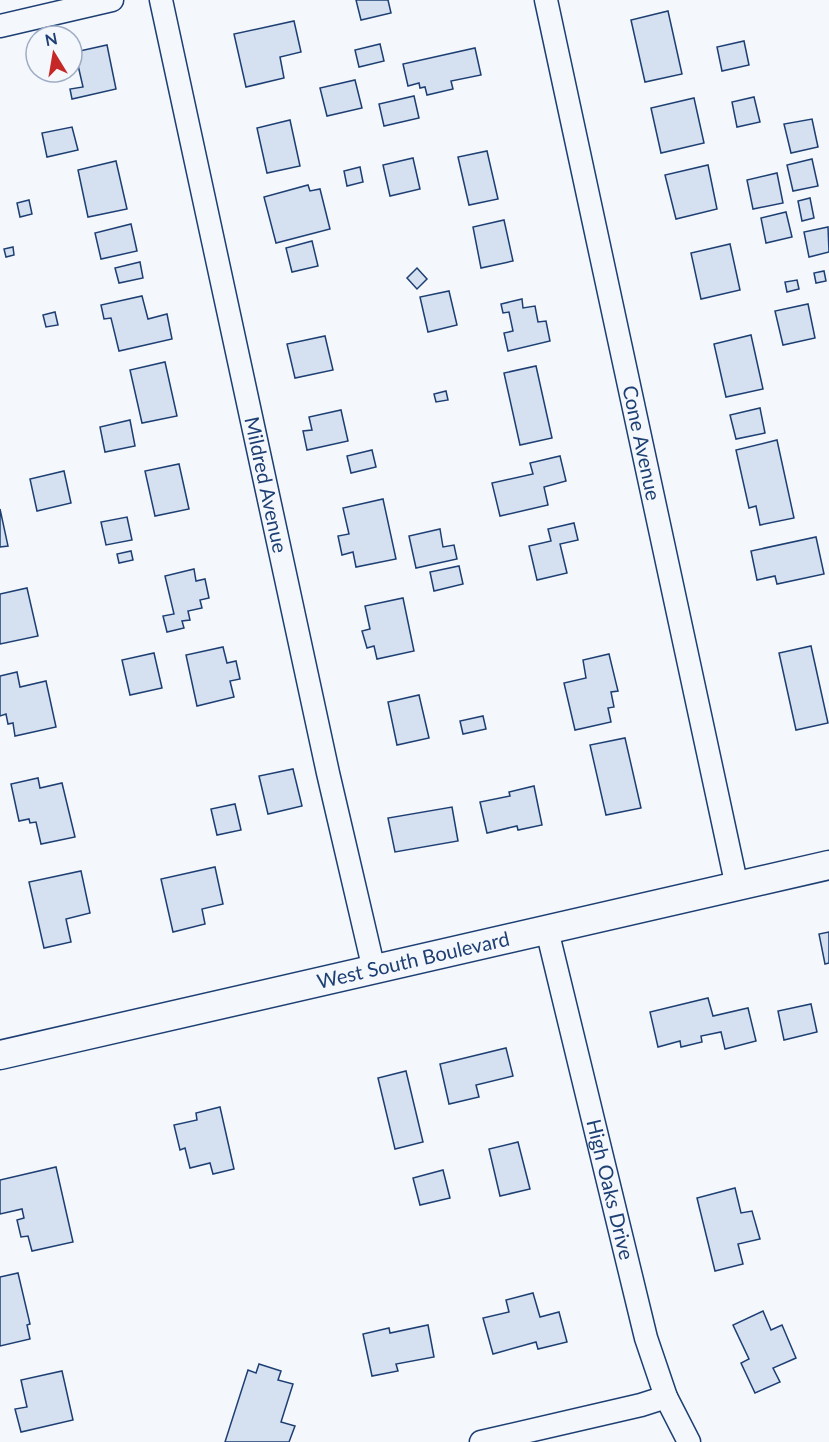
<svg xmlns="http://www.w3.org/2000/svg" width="829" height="1442" viewBox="0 0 829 1442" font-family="Lato,sans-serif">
	<rect width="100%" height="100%" fill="#f4f7fb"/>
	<g fill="#d5e0f0" stroke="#1d3f73" stroke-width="1.5">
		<polygon points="356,0 388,0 391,13 361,20"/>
		<polygon points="668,11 682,74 645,82 631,20"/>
		<polygon points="294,21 301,52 280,57 284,78 246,87 234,34"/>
		<polygon points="744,41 749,65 722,71 717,47"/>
		<polygon points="380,44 384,61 359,67 355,50"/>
		<polygon points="107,45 116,89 72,99 70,89 83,87 75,52"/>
		<polygon points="475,48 481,75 451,81 453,89 427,95 425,87 420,88 419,83 408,86 403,64"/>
		<polygon points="355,80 362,108 327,116 320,88"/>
		<polygon points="414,96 419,118 384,126 379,104"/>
		<polygon points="754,97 760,122 737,127 732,102"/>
		<polygon points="694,98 704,143 661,153 651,108"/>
		<polygon points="812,119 818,147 791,153 784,124"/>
		<polygon points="290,120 300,166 267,173 257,128"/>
		<polygon points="72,127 78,150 47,157 42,133"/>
		<polygon points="487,151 498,199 469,205 458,157"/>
		<polygon points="413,158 420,189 390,196 383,165"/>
		<polygon points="812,159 818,186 793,191 787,165"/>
		<polygon points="116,161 127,209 88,217 78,170"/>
		<polygon points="708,165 717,209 676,219 665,175"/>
		<polygon points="360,167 363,182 347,186 344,171"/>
		<polygon points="777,173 783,203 753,209 747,180"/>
		<polygon points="308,185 310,191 320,189 330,229 276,243 264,197"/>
		<polygon points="810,198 814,218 802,221 798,201"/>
		<polygon points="29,200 32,214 20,217 17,203"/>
		<polygon points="786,212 792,237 766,243 761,218"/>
		<polygon points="504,220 513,261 481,268 473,227"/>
		<polygon points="131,224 137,251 101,259 95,233"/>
		<polygon points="828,227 829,252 809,257 804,232"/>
		<polygon points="312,241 318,266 292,272 286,248"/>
		<polygon points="730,244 740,290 701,299 691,253"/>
		<polygon points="13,247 14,255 6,257 4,249"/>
		<polygon points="140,262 143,278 119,283 115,268"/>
		<polygon points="417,268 427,279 417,289 407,278"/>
		<polygon points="824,271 826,281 816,283 814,273"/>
		<polygon points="797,280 799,289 787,292 785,282"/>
		<polygon points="449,291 457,325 428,332 420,297"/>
		<polygon points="142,296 148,319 167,314 172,339 119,351 111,318 104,319 101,305"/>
		<polygon points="522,299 523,308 535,306 538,322 546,321 550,341 508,351 504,333 513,331 509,312 503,313 501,304"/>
		<polygon points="808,304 815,338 783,345 775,311"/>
		<polygon points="55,312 58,325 46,327 43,315"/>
		<polygon points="751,335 763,389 726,397 714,344"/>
		<polygon points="325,336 333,370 295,378 287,344"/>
		<polygon points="165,362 177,416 142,423 130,370"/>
		<polygon points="536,366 552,438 520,445 504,373"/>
		<polygon points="446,391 448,400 436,402 434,394"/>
		<polygon points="760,408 765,433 736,439 730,415"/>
		<polygon points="341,410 348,441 307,450 303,431 312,430 309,417"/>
		<polygon points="130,420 135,446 105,452 100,427"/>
		<polygon points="777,440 794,518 760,525 756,506 749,508 736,450"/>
		<polygon points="372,450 376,467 351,473 347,456"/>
		<polygon points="560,456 566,481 544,487 548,505 500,516 492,483 533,474 530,463"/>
		<polygon points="179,464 189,509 155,516 145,471"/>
		<polygon points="64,471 71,503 37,511 30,479"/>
		<polygon points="383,499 396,559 356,567 353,552 342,555 338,536 349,534 343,508"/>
		<polygon points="0,509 8,546 0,547"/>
		<polygon points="127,517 132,540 106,545 101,522"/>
		<polygon points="574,523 578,540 560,544 567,573 537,580 529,546 551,541 548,529"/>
		<polygon points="440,529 443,547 454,545 457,559 416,568 409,536"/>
		<polygon points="816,537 824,574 777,584 775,576 757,580 751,551"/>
		<polygon points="131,551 133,560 119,563 117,554"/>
		<polygon points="459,566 463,584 434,591 430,572"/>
		<polygon points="194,569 196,581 205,579 209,598 200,600 202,608 188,611 190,620 182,621 184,628 167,632 163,616 174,614 165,576"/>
		<polygon points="27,588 38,636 0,644 0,594"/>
		<polygon points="403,598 414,651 377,659 374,646 367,648 362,631 370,629 365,606"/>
		<polygon points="811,646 828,723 796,730 779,653"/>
		<polygon points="223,647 227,663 236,661 240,679 230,681 234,697 197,706 186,655"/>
		<polygon points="154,653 162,688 130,695 122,660"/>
		<polygon points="609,654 618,691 611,692 614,707 608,708 611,722 575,730 564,683 586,678 583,660"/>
		<polygon points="17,672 20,687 46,681 56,727 15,736 13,723 8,724 6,714 0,716 0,676"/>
		<polygon points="419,695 429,738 397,745 388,702"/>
		<polygon points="483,716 486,729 463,734 460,721"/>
		<polygon points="625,738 641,808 606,815 590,745"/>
		<polygon points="293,769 302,806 268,814 259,776"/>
		<polygon points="38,778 40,788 62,783 75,837 41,844 36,822 30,823 29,819 19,821 11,784"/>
		<polygon points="534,786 542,825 518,830 517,826 487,833 480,802 510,796 509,792"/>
		<polygon points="235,804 241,830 217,835 211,809"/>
		<polygon points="452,807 458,841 395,852 388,818"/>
		<polygon points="215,867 223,904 202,909 205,924 173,932 161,879"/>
		<polygon points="81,871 90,913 66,919 71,942 44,948 29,882"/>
		<polygon points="829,932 829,963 825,964 819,934"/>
		<polygon points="708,998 713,1016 748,1008 756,1041 725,1049 721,1032 701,1036 702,1042 681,1047 680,1041 658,1047 650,1012"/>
		<polygon points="811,1004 817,1032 784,1040 778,1011"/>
		<polygon points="506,1048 513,1076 476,1085 479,1097 449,1104 440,1064"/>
		<polygon points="406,1071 423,1142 395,1149 378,1078"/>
		<polygon points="220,1107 234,1169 213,1174 210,1163 190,1168 185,1148 180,1150 174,1125 197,1120 196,1113"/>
		<polygon points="518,1142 530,1189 500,1196 489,1149"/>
		<polygon points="56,1167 73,1242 32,1251 28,1236 21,1237 17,1220 24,1218 22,1209 0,1214 0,1180"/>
		<polygon points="443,1170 450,1198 420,1205 413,1178"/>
		<polygon points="735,1188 741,1213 752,1211 760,1239 738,1244 743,1264 715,1271 697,1198"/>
		<polygon points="18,1273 30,1324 27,1325 30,1339 0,1346 0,1277"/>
		<polygon points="533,1293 540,1317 559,1312 567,1342 538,1349 536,1342 493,1354 483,1318 509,1312 506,1300"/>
		<polygon points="763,1311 771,1330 782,1325 796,1358 773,1368 780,1382 755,1393 741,1363 749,1359 733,1325"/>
		<polygon points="428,1325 434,1357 396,1364 398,1371 372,1376 363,1334 389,1328 390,1333"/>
		<polygon points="259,1364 281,1371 278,1380 293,1384 281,1422 295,1426 289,1442 225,1442 248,1370 256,1373"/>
		<polygon points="62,1371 73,1420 21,1432 15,1409 27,1407 21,1380"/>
	</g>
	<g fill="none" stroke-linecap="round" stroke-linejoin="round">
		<g stroke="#1d3f73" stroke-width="25">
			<g id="minor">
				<path id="s1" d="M161,0L328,773L374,970"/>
				<path id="s2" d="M546,0L737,887"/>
				<polyline points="0,26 112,0"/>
				<path id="s3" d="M547,930L646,1338L666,1397L689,1442"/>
				<polyline points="481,1442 641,1405 666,1397"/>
			</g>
		</g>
		<g stroke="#1d3f73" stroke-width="31">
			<g id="tertiary">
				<path id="s4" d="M0,1055L829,865"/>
			</g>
		</g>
		<use href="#minor" stroke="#f4f7fb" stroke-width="22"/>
		<use href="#tertiary" stroke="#f4f7fb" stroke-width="28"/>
	</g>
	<g text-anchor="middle" stroke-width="4.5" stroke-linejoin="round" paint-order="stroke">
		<g font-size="20" fill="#1d3f73" stroke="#f4f7fb">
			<text dy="7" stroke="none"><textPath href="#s2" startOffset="453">Cone Avenue</textPath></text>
			<text dy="7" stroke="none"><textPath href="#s1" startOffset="496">Mildred Avenue</textPath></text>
			<text dy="7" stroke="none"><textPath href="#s4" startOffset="424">West South Boulevard</textPath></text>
			<text dy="7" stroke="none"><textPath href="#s3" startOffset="267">High Oaks Drive</textPath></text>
		</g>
	</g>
	<g transform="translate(54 54) rotate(349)"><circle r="28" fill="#f4f7fb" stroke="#9eadc5" stroke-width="1.5"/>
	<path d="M0-4.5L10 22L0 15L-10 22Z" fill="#c62828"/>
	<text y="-9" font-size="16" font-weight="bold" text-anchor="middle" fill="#1d3f73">N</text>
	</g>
</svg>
